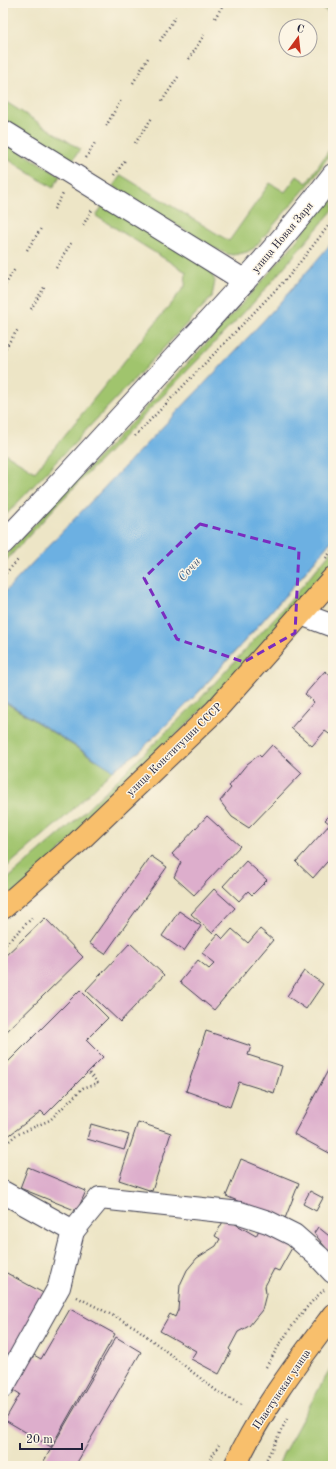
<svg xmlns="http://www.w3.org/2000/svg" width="336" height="1469" viewBox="0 0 336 1469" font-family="'Old Standard TT',serif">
	<rect width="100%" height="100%" fill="#fcf5e5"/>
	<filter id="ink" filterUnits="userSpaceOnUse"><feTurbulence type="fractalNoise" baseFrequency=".025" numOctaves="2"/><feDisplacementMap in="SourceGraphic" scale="8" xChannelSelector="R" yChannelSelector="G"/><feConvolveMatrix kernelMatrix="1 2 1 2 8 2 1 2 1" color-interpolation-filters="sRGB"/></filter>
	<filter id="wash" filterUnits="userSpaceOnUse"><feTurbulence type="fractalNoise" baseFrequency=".012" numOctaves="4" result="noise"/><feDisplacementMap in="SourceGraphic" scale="16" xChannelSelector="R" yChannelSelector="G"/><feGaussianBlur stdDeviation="0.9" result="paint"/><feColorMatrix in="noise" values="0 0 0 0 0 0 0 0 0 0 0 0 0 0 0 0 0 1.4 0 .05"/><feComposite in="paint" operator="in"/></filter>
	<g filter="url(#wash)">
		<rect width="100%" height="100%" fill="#ede5c6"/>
		<g fill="#a0c46d" stroke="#617354">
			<polygon points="314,3 333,3 333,15"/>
			<polygon points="3,100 80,149 72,162 3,118"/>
			<polygon points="3,140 60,176 53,188 3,156"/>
			<polygon points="333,144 333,150 310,183 254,248 247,252 234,255 227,254 214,248 113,186 121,175 229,241 270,183 285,192 297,176 307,183"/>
			<path d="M333,195V210L255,301L59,503L3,564V558C114,438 233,324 333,195Z"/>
			<polygon points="103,205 209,268 215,281 212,297 3,518 3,452 35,472 185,286 186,272 96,216"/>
			<polygon points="333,539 291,589 197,694 140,751 113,770 66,816 3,870 3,701 96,760"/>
			<polygon points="333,549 333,578 3,908 3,883 74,822 200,699 290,601"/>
			<polygon points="333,1363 333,1466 278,1466 283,1454"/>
		</g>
		<path fill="#6cb0e2" stroke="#47698e" d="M333,241V539L291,589L197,694L140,751L113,770L3,700V594C51,543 100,492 149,441C212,376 275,311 333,241Z"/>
		<g id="blocks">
			<g fill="#ddaecc">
				<polygon points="325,671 333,678 333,735 332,736 325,731 312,746 291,728 314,702 305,694"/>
				<polygon points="272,745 302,773 249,828 232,817 220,801 231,788 229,786 247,764 259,755 261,757"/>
				<polygon points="333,812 333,855 313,878 296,862 330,824 325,820"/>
				<polygon points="207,816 240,846 194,895 174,877 181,862 172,854"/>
				<polygon points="151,856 167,867 105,954 89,943"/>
				<polygon points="246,861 267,880 252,895 248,891 239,901 223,886"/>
				<polygon points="214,889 235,908 212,933 191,914"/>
				<polygon points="179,911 201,926 184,951 162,936"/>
				<polygon points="45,918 83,957 3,1035 3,958"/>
				<polygon points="232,929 248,943 260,929 273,940 214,1010 180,982 198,960 209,969 215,963 202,953 218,934 223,939"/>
				<polygon points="130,943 164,975 120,1022 86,990"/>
				<polygon points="304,971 323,984 306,1009 287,996"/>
				<polygon points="80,990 108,1018 86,1040 103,1057 45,1115 41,1111 3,1140 3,1067"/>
				<polygon points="206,1031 251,1046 248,1055 282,1066 274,1093 239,1082 230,1107 186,1091"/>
				<polygon points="333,1061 333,1155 294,1134"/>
				<polygon points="138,1122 171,1133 152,1191 119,1180"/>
				<polygon points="91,1124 129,1135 124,1150 87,1139"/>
				<polygon points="241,1159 299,1183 284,1221 226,1196"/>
				<polygon points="28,1167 86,1191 77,1211 20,1188"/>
				<polygon points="310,1191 323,1198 316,1211 303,1204"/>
				<polygon points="225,1218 256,1236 260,1228 293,1246 279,1271 274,1269 265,1286 266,1294 262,1310 249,1326 238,1332 229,1349 231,1351 219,1374 191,1359 196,1351 160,1331 170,1314 175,1317 178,1310 180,1285 187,1270 197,1258 216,1246 220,1239 215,1236"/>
				<polygon points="318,1227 333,1239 333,1257 314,1233"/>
				<polygon points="3,1271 47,1295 9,1362 5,1360 3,1364"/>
				<polygon points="70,1309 115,1334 51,1447 5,1420 20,1394 12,1389 32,1354 41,1359"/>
				<polygon points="116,1337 141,1352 75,1466 41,1466"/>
			</g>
		</g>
	</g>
	<g filter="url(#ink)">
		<use href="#blocks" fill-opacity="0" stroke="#403f50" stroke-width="1"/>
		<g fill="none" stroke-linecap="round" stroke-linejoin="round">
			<g stroke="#403f50" stroke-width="24">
				<g id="minor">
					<polyline points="3,131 245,281"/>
					<path d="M3,543C62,482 118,420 175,357C230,298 284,239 333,175"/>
					<polyline points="301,614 333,626"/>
					<polyline points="3,1192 73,1231 59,1287 3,1387"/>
					<polyline points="73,1231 100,1198 240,1213 268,1222 294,1235 319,1257 333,1272"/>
				</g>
			</g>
			<g stroke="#403f50" stroke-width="24">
				<g id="major">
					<polyline points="3,908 78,842 215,711 333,578"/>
					<path d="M235,1466C260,1411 297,1363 333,1315"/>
				</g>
			</g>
			<g stroke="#403f50" stroke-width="2.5" stroke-dasharray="1 3" stroke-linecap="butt">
				<polyline points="215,18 224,3"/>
				<polyline points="160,41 176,16"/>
				<polyline points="189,59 204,35"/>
				<polyline points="133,83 148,58"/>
				<polyline points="162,101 178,77"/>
				<polyline points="106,126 121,100"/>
				<polyline points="135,143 152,118"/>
				<polyline points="86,158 96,141"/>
				<polyline points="115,175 126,159"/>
				<polyline points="54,209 63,194"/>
				<polyline points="83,225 92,210"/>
				<polyline points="27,250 42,227"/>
				<polyline points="56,268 71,243"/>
				<polyline points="3,288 15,269"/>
				<polyline points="31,309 45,286"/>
				<polyline points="3,351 19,328"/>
				<polyline points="135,436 290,275 333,220"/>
				<polyline points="326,558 333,549"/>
				<polyline points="3,576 19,559"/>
				<polyline points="3,947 33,917"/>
				<polyline points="3,1146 16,1135 50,1120 83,1088 98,1083 88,1072"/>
				<polyline points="77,1297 135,1327 218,1392 243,1406"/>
				<path d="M266,1367C282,1340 300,1311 324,1290"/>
				<polyline points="206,1466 219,1445"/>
				<polyline points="263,1466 287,1419"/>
			</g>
			<use href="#minor" stroke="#fff" stroke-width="22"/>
			<use href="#major" stroke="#f8bf6c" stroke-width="22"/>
		</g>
	</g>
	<path fill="none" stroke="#7b2cbf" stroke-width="3" stroke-dasharray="8 5" stroke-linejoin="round" d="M200,524L299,550L295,633L244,662L177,639L144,578Z"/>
	<g text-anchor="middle" stroke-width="3" stroke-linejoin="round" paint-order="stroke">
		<g font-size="11" fill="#22223b" stroke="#fcf5e5">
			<text transform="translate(282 237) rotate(-50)" y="4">улица Новая Заря</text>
			<text transform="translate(174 749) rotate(-44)" y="4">улица Конституции СССР</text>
			<text transform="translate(281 1389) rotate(-56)" y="4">Пластунская улица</text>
		</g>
		<g font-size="12" font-style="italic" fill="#3c5475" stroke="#fcf5e5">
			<text transform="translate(189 569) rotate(-48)" y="4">Сочи</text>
		</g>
	</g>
	<rect width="336" height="1469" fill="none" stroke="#fcf5e5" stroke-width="16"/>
	<g transform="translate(298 38) rotate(15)"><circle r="19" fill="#fcf5e5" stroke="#a5a1a1"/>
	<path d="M0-3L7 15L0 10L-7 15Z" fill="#c8321e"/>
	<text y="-6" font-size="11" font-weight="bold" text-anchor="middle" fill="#22223b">С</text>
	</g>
	<path d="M20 1443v6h62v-6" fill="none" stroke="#22223b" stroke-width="2"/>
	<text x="26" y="1443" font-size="12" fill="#22223b" stroke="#fcf5e5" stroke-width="3" paint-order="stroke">20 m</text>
</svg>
